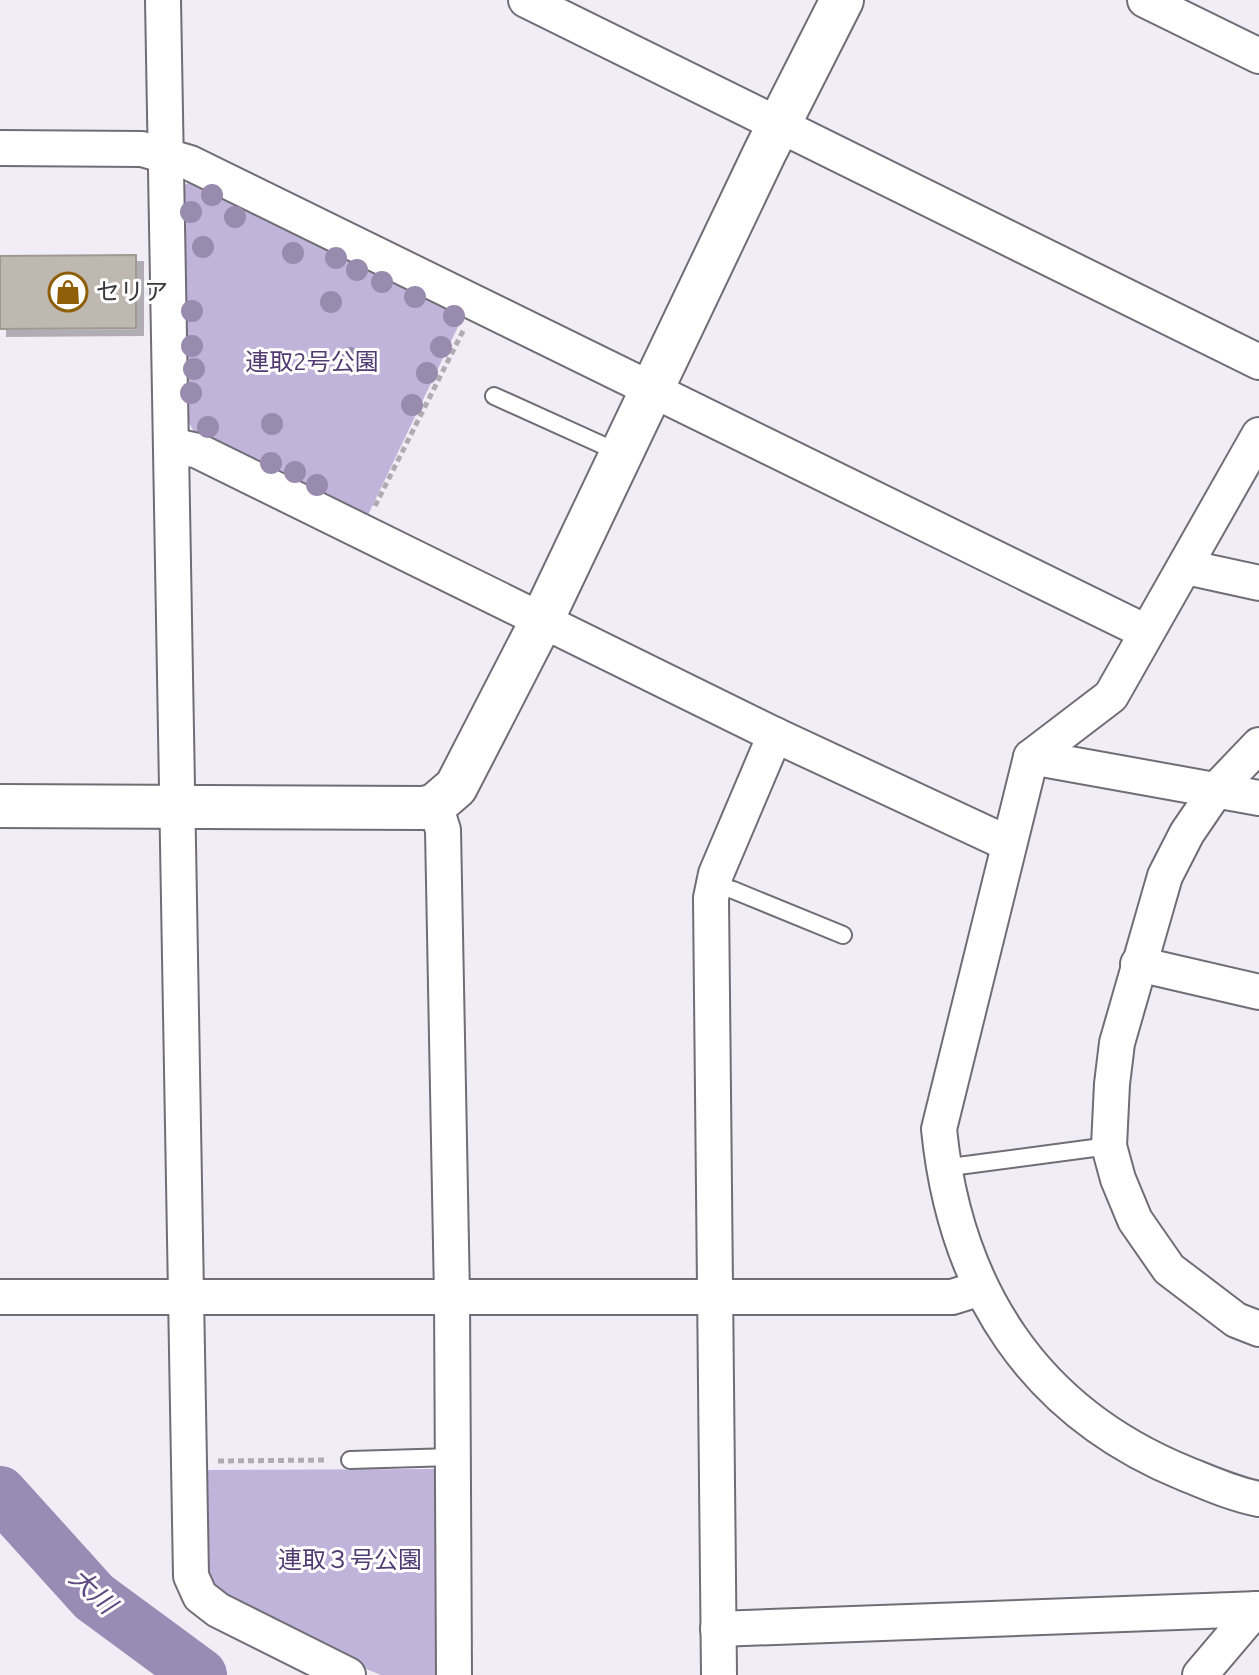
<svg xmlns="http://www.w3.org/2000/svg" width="1259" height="1675" viewBox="0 0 1259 1675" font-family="Ubuntu,'Noto Sans JP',sans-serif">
	<defs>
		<filter id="shadow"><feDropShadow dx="7" dy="7" stdDeviation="0" flood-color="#0004"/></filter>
	</defs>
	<rect width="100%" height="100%" fill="#f0edf6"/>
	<g fill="#c1b4da">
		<polygon points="197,178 466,310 367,517 194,432 186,417 181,187"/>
		<polygon points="438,1469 441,1675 381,1675 329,1654 212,1589 201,1575 200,1470"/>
	</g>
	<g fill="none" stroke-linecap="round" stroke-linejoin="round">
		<polyline stroke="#998bb4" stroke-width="54" points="0,1493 94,1597 200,1675"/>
	</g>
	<polygon fill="#beb8b1" stroke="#9f9992" stroke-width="2" filter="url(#shadow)" points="136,255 136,328 0,329 0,256"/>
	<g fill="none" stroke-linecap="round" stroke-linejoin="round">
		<g stroke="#6f6d75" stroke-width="20">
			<g id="service">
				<polyline points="494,396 620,453"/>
				<polyline points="714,885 733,890 843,935"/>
				<polyline points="943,1168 1109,1146"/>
				<polyline points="350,1460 453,1457"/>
			</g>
		</g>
		<g stroke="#6f6d75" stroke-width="38">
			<g id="minor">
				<polyline points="163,0 191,1576 200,1596 218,1610 348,1675"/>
				<polyline points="526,0 1259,362"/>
				<polyline points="1145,0 1259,56"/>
				<polyline points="0,148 142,149 190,163 1146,632"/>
				<path d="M1259,435L1111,696L1031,757L939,1129C955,1289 1033,1411 1184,1473C1209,1483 1233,1494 1259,1499"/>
				<polyline points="171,445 198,451 775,735 1009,844"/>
				<polyline points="1186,567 1259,583"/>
				<polyline points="1259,745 1217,789 1187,833 1165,876 1117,1043 1112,1084 1109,1146 1118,1179 1135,1220 1169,1269 1236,1320 1259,1329"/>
				<polyline points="1031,757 1259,798"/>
				<polyline points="435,805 443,830 452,1296 454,1675"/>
				<polyline points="1138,964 1259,992"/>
				<polyline points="0,1297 952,1297 981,1288"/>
				<polyline points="718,1629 1259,1609"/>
				<polyline points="719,1675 711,898 716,874 775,735"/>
				<polyline points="1200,1675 1256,1609 1259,1615"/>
			</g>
		</g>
		<g stroke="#6f6d75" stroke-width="46">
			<polyline id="tertiary" points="0,806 423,808 435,805 456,787 542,620 765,152 842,0"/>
		</g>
		<g stroke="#aeacb2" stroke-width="5" stroke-dasharray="6 4" stroke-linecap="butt">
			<polyline points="375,506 464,329"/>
			<polyline points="218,1461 328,1460"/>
		</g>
		<use href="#service" stroke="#fff" stroke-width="16"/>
		<use href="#minor" stroke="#fff" stroke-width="34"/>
		<use href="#tertiary" stroke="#fff" stroke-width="42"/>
	</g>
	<g fill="#998bad">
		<circle cx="212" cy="195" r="11"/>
		<circle cx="191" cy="212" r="11"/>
		<circle cx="235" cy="217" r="11"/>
		<circle cx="203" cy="247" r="11"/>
		<circle cx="293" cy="253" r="11"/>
		<circle cx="336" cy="258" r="11"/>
		<circle cx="357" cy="270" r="11"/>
		<circle cx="382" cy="282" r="11"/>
		<circle cx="415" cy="297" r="11"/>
		<circle cx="331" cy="302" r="11"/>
		<circle cx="192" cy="311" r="11"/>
		<circle cx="454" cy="316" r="11"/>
		<circle cx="192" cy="346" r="11"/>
		<circle cx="441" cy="347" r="11"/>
		<circle cx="350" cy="358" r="11"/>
		<circle cx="194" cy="369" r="11"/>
		<circle cx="427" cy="373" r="11"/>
		<circle cx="191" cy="393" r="11"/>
		<circle cx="412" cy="405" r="11"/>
		<circle cx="272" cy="424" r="11"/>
		<circle cx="208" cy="427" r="11"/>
		<circle cx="271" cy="463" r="11"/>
		<circle cx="295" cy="472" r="11"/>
		<circle cx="317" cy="485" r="11"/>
	</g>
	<defs>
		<g id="shop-ring" transform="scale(2)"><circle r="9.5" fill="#fff" stroke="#8e5e08" stroke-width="1.5"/><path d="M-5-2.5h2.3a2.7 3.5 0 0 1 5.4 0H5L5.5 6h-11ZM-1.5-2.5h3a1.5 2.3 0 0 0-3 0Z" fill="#8e5e08"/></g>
	</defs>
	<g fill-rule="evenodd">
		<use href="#shop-ring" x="68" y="292"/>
	</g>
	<g text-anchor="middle" stroke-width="6" stroke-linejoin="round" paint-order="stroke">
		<g font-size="24" fill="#39383b" stroke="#fff" text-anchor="start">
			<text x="96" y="300">セリア</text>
		</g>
		<g font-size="24" fill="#513b72" stroke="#fff">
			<text x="312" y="370">連取2号公園</text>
			<text x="350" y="1568">連取３号公園</text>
		</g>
		<g font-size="26" font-style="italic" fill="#5f4981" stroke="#fff">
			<text transform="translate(93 1591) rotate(43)" y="9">大川</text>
		</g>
	</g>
</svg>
